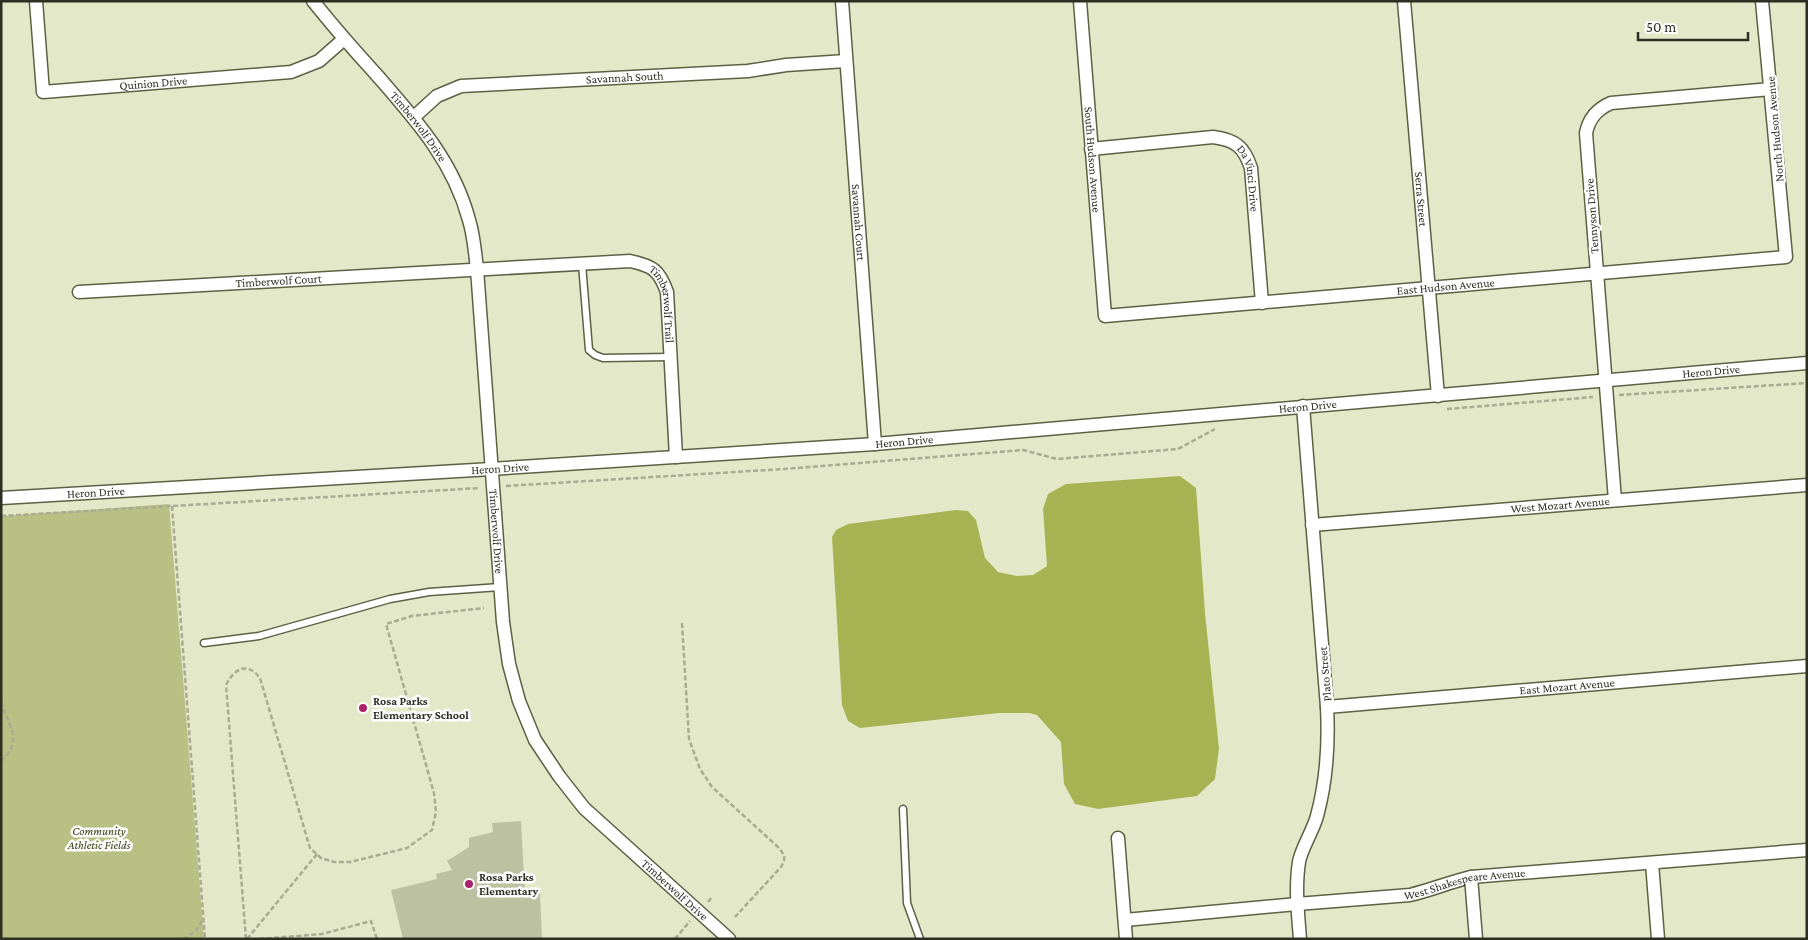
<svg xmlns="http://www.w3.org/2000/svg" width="1808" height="940" viewBox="0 0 1808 940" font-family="'Crimson Pro',serif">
	<rect width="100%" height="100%" fill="#e3e9c8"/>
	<polygon fill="#b8c183" points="169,504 204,939 1,939 1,516"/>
	<polygon fill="#a7b353" points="1180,476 1196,488 1205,613 1219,749 1215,779 1197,796 1098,809 1075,804 1064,784 1061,742 1037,715 1029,713 999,713 860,728 848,721 842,705 832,537 836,530 848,524 956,510 968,511 976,520 985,558 998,572 1017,576 1033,575 1047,566 1043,509 1048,494 1066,484"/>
	<polygon fill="#bcc1a2" points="521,821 525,894 540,893 542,939 403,939 391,890 437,879 436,874 452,870 447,861 469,847 469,838 493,832 492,823"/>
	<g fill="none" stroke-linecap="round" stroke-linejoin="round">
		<g stroke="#5c6144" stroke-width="9">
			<g id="lane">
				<polyline points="582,264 589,350 595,355 603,358 671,357"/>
				<polyline points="204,643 259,636 390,599 429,592 500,587"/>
				<polyline points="903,809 907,903 920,939"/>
			</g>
		</g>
		<g stroke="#5c6144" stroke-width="15">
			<g id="street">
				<path id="s1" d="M36,1L43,92L291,72L319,61L344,39"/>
				<path id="s2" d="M313,1C333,26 354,50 375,73C415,119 453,160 469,220C474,236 475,253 477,269L503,622L509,664L519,701L535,740L559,776L584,808L729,939"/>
				<path id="s3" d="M842,1L875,444"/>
				<path id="s4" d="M1080,1L1105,316L1786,257L1762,1"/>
				<path id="s5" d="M1404,1L1438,396"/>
				<path id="s6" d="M414,117L437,96L461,86L748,71L786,65L846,61"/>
				<path id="s7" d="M1091,149L1213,137C1236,140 1244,147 1251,168L1262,303"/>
				<path id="s8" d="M79,292L630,261C653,266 659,270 667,292L676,457"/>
				<path id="s9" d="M1,498L475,470L875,444L1807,363"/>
				<path d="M1615,500L1586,133C1589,118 1597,109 1611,103L1771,89"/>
				<path id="s10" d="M1312,525L1807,485"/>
				<path id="s11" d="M1327,707L1807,666"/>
				<polyline points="1118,838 1126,939"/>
				<polyline points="1652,863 1658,939"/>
				<polyline points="1471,877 1476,939"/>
				<path id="s12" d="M1125,920L1297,904L1410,895C1431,890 1450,882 1471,877L1807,850"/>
				<path d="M1300,939C1298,914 1295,887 1299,862C1301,849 1313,831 1317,816C1327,779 1329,745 1327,707L1303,406"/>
			</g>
		</g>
		<g stroke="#a7ac92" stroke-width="2.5" stroke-dasharray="5 2.5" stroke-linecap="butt">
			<polyline points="1619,395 1807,383"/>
			<polyline points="1447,409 1593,397"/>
			<polyline points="506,486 784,469 1023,450 1057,459 1178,449 1215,429"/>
			<polyline points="172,506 205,939"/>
			<polyline points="1,516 480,488"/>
			<path d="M682,623L689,739L700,769L712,787L777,846C784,854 787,857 781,867L735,917"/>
			<path d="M1,702C8,724 24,742 1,761"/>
			<polyline points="708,902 712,897"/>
			<polyline points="183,939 196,931 202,921"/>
			<path d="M246,939L226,685C234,669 247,661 260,678L310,848L321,858L334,862H350L407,848L432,830L436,812L434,793L386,624L412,616L484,608"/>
			<polyline points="247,939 317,854"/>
			<polyline points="259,939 322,934 371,921 377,939"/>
			<polyline points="675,939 690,921"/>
		</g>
		<use href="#lane" stroke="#fff" stroke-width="6"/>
		<use href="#street" stroke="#fff" stroke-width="12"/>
	</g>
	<g fill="#a92269" stroke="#fff" stroke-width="2">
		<circle cx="363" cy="708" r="5"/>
		<circle cx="469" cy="884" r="5"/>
	</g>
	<g text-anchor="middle" stroke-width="5" stroke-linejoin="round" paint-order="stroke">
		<g font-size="12" fill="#2d2f23" stroke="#fff">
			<text dy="4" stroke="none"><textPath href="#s6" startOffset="221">Savannah South</textPath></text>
			<text dy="4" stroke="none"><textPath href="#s1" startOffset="202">Quinion Drive</textPath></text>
			<text dy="4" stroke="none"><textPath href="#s2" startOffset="164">Timberwolf Drive</textPath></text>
			<text transform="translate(1775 129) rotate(-95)" y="4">North Hudson Avenue</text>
			<text dy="4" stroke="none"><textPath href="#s4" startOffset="159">South Hudson Avenue</textPath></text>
			<text dy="4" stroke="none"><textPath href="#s7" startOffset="185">Da Vinci Drive</textPath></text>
			<text dy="4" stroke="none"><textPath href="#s5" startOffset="199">Serra Street</textPath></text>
			<text transform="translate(1592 216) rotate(-94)" y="4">Tennyson Drive</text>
			<text dy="4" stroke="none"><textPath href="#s3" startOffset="222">Savannah Court</textPath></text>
			<text dy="4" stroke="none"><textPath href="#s8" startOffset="200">Timberwolf Court</textPath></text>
			<text dy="4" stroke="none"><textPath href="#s4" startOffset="658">East Hudson Avenue</textPath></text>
			<text dy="4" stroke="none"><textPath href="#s8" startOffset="614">Timberwolf Trail</textPath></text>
			<text dy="4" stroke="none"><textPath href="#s9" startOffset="1715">Heron Drive</textPath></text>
			<text dy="4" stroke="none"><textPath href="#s9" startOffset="1310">Heron Drive</textPath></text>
			<text dy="4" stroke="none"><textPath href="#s9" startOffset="905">Heron Drive</textPath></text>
			<text dy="4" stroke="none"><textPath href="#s9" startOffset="500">Heron Drive</textPath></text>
			<text dy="4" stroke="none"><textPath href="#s9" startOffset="95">Heron Drive</textPath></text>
			<text dy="4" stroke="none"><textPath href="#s10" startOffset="249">West Mozart Avenue</textPath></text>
			<text dy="4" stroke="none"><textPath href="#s2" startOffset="584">Timberwolf Drive</textPath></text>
			<text transform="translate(1325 674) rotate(-95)" y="4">Plato Street</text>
			<text dy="4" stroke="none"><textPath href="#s11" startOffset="241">East Mozart Avenue</textPath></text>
			<text dy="4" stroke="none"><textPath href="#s12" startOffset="342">West Shakespeare Avenue</textPath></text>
			<text dy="4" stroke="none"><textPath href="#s2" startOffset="1004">Timberwolf Drive</textPath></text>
		</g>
		<g font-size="12" font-weight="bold" fill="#2d2f23" stroke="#fff" text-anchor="start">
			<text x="373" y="705">Rosa Parks<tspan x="373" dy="14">Elementary School</tspan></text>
			<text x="479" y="881">Rosa Parks<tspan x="479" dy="14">Elementary</tspan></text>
		</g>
		<g font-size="12" font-style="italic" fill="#363a12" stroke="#fff">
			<text x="99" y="835">Community<tspan x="99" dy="14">Athletic Fields</tspan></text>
		</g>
	</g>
	<rect width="1808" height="940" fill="none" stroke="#2d2f23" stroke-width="5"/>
	<path d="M1638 32v8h110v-8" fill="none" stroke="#2d2f23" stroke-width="2.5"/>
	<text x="1646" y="32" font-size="15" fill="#2d2f23" stroke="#ffffff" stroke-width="4" paint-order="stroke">50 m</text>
</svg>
